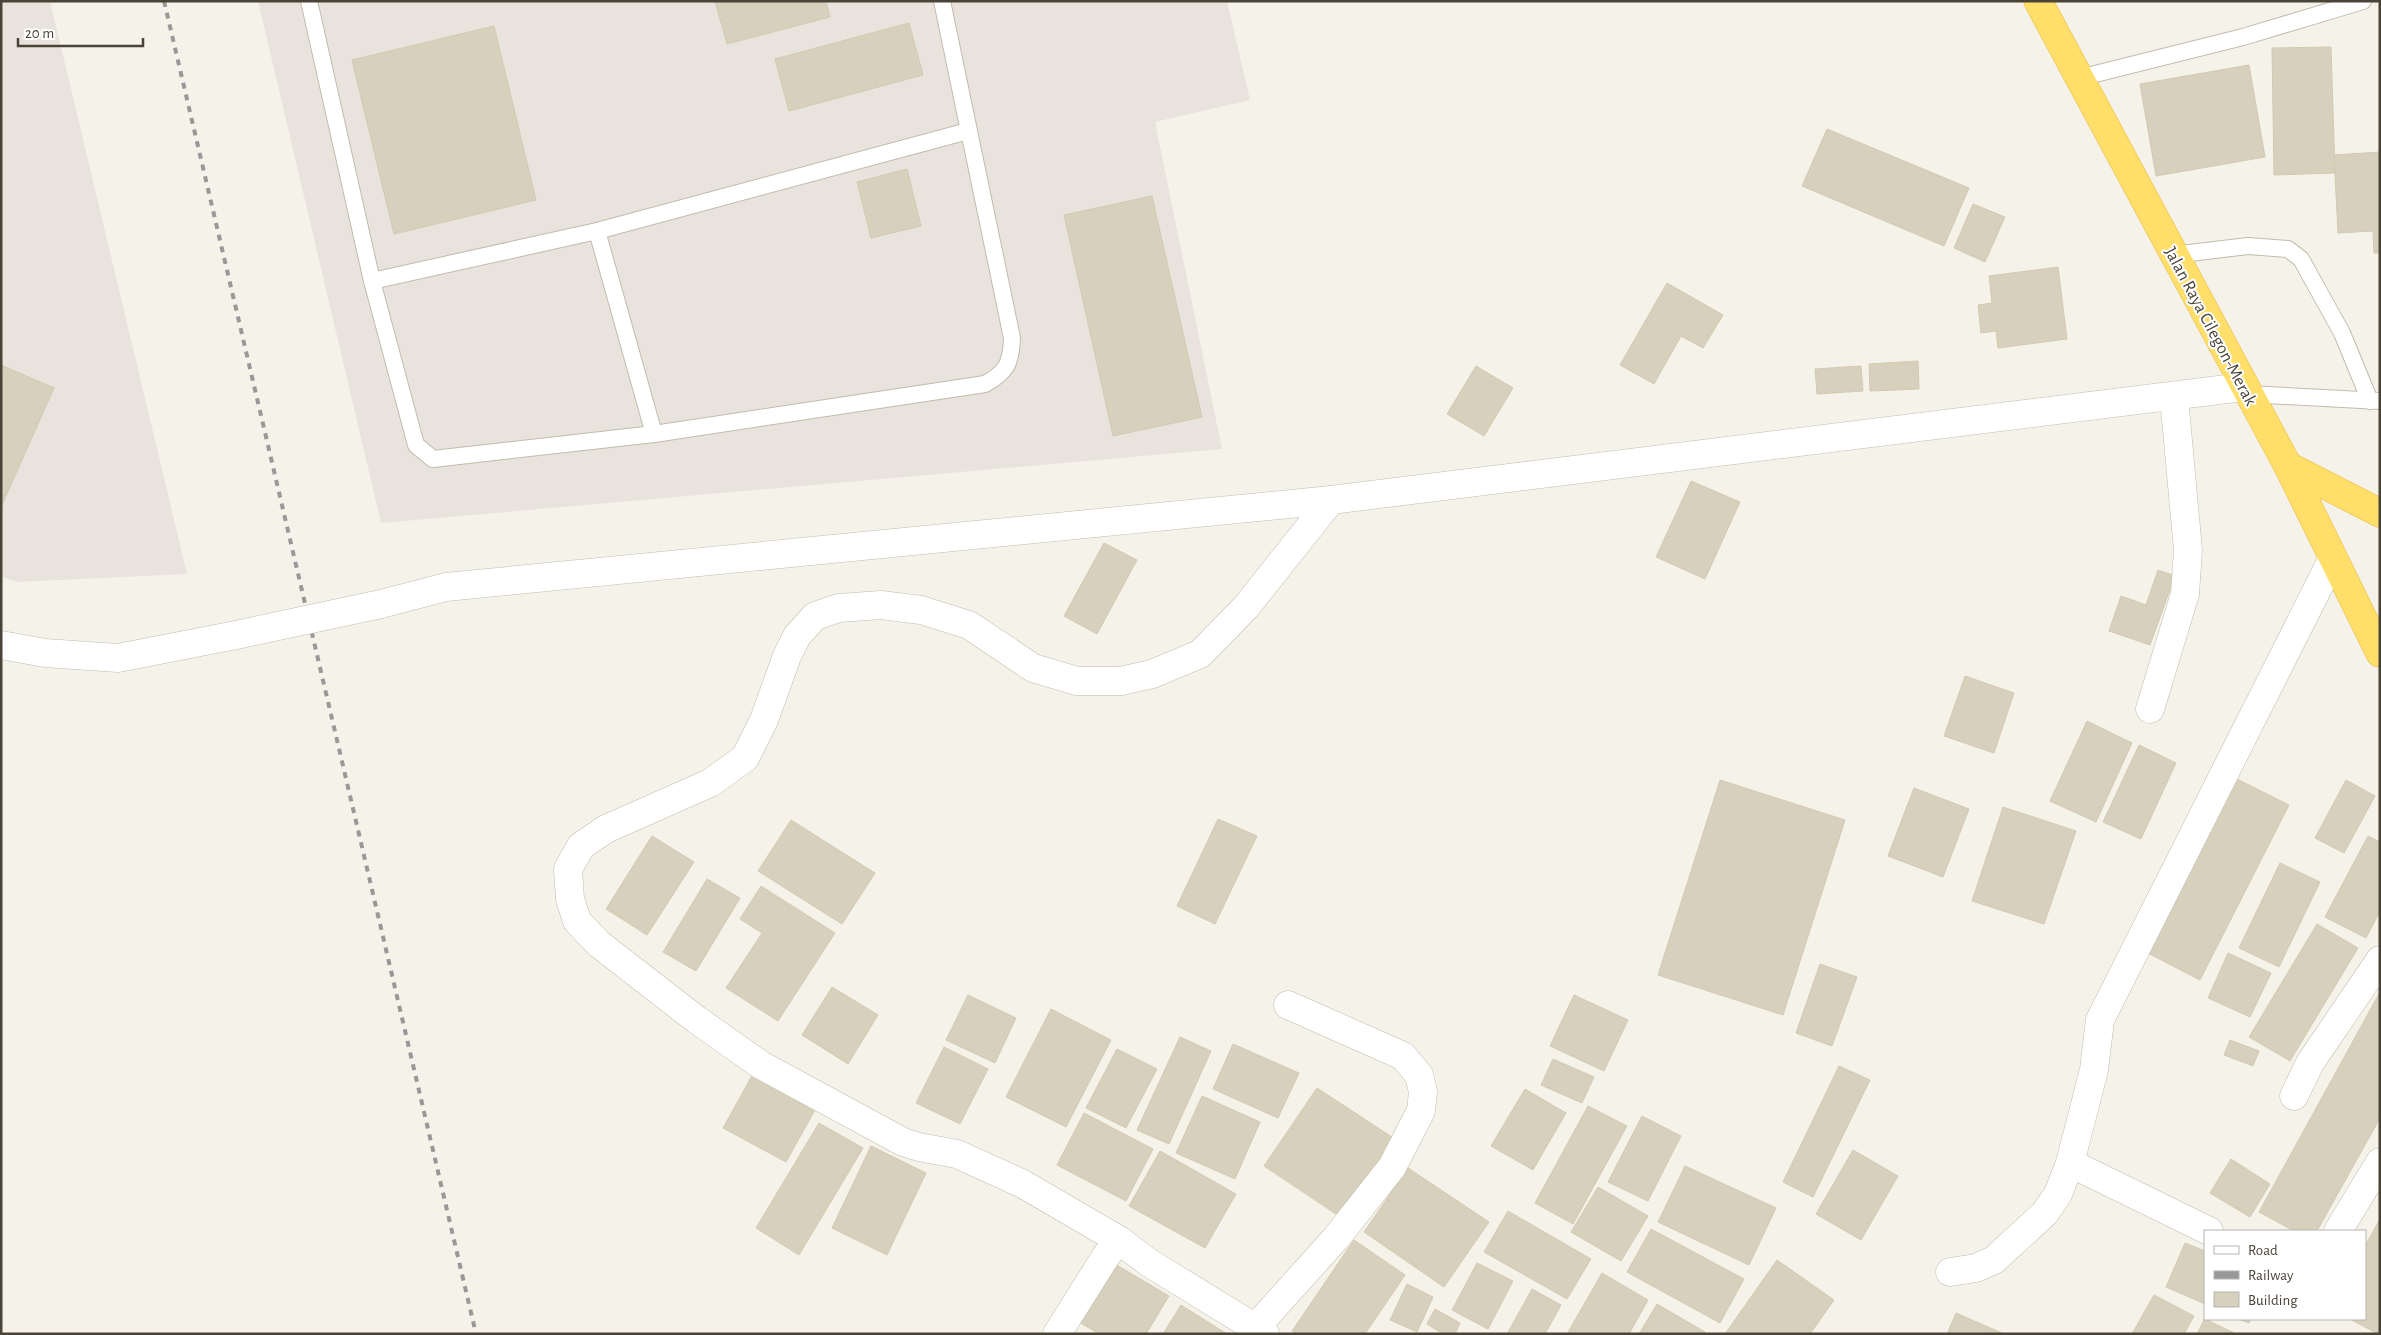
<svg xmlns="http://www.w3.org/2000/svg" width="2381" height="1335" viewBox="0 0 2381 1335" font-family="'Alegreya Sans',sans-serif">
	<rect width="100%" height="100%" fill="#f5f3e9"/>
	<g fill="#e8e4dd">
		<polygon points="1,1 50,1 187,574 16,582 1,576"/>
		<polygon points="258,1 1227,1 1250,100 1155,122 1222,449 381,523"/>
	</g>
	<g fill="#d7d0bd" stroke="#d2c9b0">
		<polygon points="715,1 826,1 830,17 727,44"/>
		<polygon points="909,23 923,75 789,111 775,59"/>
		<polygon points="494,26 536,200 394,234 352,60"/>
		<polygon points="2331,47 2335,173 2274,175 2272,48"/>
		<polygon points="2249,65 2265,157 2156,176 2140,84"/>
		<polygon points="1827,129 1969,188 1944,246 1802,186"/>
		<polygon points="2380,152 2380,253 2374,253 2373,231 2338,233 2334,155"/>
		<polygon points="907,169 921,226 871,238 857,182"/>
		<polygon points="1152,196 1202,417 1113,436 1064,215"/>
		<polygon points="1973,204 2005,217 1985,262 1954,248"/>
		<polygon points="2058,267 2067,339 1998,348 1996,331 1981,333 1978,305 1992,303 1989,276"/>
		<polygon points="1667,283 1723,315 1703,348 1681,336 1654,384 1620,365"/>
		<polygon points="1918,361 1919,389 1870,391 1869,364"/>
		<polygon points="1,365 54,388 1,507"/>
		<polygon points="1476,366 1513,388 1484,436 1447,414"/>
		<polygon points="1861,366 1863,391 1817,394 1815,369"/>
		<polygon points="1691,481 1740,502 1705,579 1656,557"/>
		<polygon points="1104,543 1137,560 1097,634 1064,616"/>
		<polygon points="2158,570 2175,576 2150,645 2109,631 2121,596 2146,605"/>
		<polygon points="1965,676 2014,693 1994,753 1944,736"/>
		<polygon points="2087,721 2132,743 2096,822 2050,801"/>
		<polygon points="2139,745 2176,763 2141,839 2103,822"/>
		<polygon points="2235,778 2289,805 2200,980 2146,952"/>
		<polygon points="1720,780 1845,820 1783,1015 1658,975"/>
		<polygon points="2346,780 2375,796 2344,853 2315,838"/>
		<polygon points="1914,788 1969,809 1943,877 1888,856"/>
		<polygon points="2003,807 2076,831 2044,924 1972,901"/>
		<polygon points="1218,819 1257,836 1215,924 1177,906"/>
		<polygon points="791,820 875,873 842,924 758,871"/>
		<polygon points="652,836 694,862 647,935 606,909"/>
		<polygon points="2368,836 2380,842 2380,911 2366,938 2325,917"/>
		<polygon points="2280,863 2320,882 2279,967 2239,948"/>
		<polygon points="707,879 740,898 696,971 663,952"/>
		<polygon points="761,886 835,933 778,1021 726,988 762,933 740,919"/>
		<polygon points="2317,924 2358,948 2290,1061 2249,1037"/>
		<polygon points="2228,953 2271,973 2250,1017 2208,998"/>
		<polygon points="1820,964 1857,977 1832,1046 1796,1033"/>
		<polygon points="832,987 878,1015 848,1064 802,1035"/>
		<polygon points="2380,992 2380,1118 2317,1231 2294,1231 2259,1212"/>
		<polygon points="968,995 1016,1018 995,1063 946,1040"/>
		<polygon points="1574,995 1628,1020 1604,1071 1550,1046"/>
		<polygon points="1051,1009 1111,1040 1066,1127 1006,1097"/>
		<polygon points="1180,1037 1211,1051 1169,1144 1137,1130"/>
		<polygon points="2230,1040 2259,1051 2253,1066 2224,1055"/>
		<polygon points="1233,1044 1299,1073 1278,1118 1213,1089"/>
		<polygon points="944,1047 988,1069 960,1124 916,1103"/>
		<polygon points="1117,1049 1157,1069 1126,1128 1086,1108"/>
		<polygon points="1553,1059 1594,1077 1582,1103 1541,1085"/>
		<polygon points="1839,1066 1870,1080 1813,1197 1783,1182"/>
		<polygon points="753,1074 816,1108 786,1162 723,1128"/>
		<polygon points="1317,1088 1395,1139 1342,1218 1264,1166"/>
		<polygon points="1525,1089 1566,1113 1533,1170 1491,1146"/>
		<polygon points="1202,1096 1260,1122 1235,1179 1176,1153"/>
		<polygon points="1588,1106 1627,1126 1573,1224 1535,1203"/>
		<polygon points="1084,1113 1153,1149 1126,1201 1057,1165"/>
		<polygon points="1642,1116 1681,1136 1648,1201 1608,1182"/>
		<polygon points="819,1123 863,1148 799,1255 756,1228"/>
		<polygon points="871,1146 926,1173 887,1255 832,1228"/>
		<polygon points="1853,1150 1898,1176 1861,1240 1816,1214"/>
		<polygon points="1160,1151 1236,1194 1205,1248 1129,1206"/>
		<polygon points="2231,1159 2270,1184 2250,1217 2210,1193"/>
		<polygon points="1685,1166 1776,1208 1749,1265 1658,1222"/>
		<polygon points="1408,1168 1489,1222 1444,1287 1364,1232"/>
		<polygon points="1598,1187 1648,1216 1621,1261 1571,1232"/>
		<polygon points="1508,1211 1591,1259 1567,1299 1484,1252"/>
		<polygon points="2380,1219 2380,1334 2378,1334 2350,1319 2365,1319 2365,1246"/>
		<polygon points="1651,1229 1744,1279 1720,1323 1627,1272"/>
		<polygon points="1354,1240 1405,1275 1365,1334 1296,1334 1292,1331"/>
		<polygon points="2185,1243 2205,1251 2205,1304 2166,1287"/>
		<polygon points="1777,1260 1834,1300 1810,1334 1725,1334"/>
		<polygon points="1477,1263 1513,1281 1488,1329 1452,1310"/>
		<polygon points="1115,1264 1169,1296 1146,1334 1099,1334 1079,1322"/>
		<polygon points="1602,1273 1648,1300 1629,1334 1567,1334"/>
		<polygon points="1407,1284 1433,1297 1417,1332 1390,1320"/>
		<polygon points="1532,1289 1561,1305 1545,1334 1507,1334"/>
		<polygon points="2154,1295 2194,1316 2184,1334 2132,1334"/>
		<polygon points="1657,1304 1705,1332 1703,1334 1639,1334"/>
		<polygon points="1181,1305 1227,1334 1163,1334"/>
		<polygon points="1435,1309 1460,1323 1455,1334 1443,1334 1427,1324"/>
		<polygon points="1956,1313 2004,1334 1947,1334"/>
		<polygon points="2205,1318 2205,1319 2236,1334 2197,1334"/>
		<polygon points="2238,1319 2251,1319 2249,1323"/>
	</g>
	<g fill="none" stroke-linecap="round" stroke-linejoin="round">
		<g stroke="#c1bcab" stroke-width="18">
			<g id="lane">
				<path d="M309,1L372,281L416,445L433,459L654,434L985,384C1007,372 1011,363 1012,338L942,1"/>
				<polyline points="2079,78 2243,37 2363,1"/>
				<polyline points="597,231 654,434"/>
				<polyline points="2173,255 2248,246 2288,249 2301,259 2342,333 2370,401"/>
				<polyline points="372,281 597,231 968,131"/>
				<polyline points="2248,394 2380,401"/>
			</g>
		</g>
		<g stroke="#c1bcab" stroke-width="29">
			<g id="street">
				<polyline points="381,604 446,587 1331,500 2243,387"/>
				<polyline points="1,645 45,653 118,658 236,635"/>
				<polyline points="2150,709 2185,594 2188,550 2174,397"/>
				<polyline points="2294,1096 2310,1063 2380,960"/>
				<polyline points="2070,1163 2209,1231"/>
				<polyline points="2338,1231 2380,1162"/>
				<polyline points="1950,1272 1976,1268 1994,1260 2045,1213 2058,1194 2070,1163 2094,1070 2100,1020 2332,560"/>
				<polyline points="1256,1327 1336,1238 1392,1167 1421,1111 1423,1092 1419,1075 1403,1056 1288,1005"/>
				<polyline points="1057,1334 1106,1256 1119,1240"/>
				<polyline points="1265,1334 1148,1262 1119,1240 1023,1184 957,1154 919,1147 903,1142 761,1065 697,1020 599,944 577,921 570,899 568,869 581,846 606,829 710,783 745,758 764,720 787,656 797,636 815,616 839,608 881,605 921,610 969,625 1033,668 1077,681 1121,681 1152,674 1200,654 1246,607 1331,500"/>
			</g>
		</g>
		<g stroke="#e5b733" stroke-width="29">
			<g id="highway">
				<polyline points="2038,1 2288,466 2380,653"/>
				<polyline points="2288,466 2380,513"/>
			</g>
		</g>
		<use href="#lane" stroke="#fff" stroke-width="16"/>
		<use href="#street" stroke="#fff" stroke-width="28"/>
		<use href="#highway" stroke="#ffde6a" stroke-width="28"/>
		<polyline stroke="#989898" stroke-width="4" stroke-dasharray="6 6" stroke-linecap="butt" points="164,1 476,1334"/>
		<g stroke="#c1bcab" stroke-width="29" stroke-linecap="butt">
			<polyline id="street-bridge" points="236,635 381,604"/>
		</g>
		<use href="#street-bridge" stroke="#fff" stroke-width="28"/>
	</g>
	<g text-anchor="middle" stroke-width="4" stroke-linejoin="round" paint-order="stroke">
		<g font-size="18" fill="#494437" stroke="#fff">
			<text transform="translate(2211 326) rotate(62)" y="6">Jalan Raya Cilegon-Merak</text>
		</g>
	</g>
	<rect width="2381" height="1335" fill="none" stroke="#494437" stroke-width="5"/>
	<rect x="2204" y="1230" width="162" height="90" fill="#ffffff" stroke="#b6b4af"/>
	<rect x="2214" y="1246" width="25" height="8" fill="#ffffff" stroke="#b6b4af"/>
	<text x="2248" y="1255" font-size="15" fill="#494437">Road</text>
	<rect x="2214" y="1271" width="25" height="8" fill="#989898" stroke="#b6b4af"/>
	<text x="2248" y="1280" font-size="15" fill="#494437">Railway</text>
	<rect x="2214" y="1292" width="25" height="15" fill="#d7d0bd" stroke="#b6b4af"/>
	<text x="2248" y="1305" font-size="15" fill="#494437">Building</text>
	<path d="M18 38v8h125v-8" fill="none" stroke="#494437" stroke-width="2.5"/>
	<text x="25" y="38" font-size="15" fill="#494437" stroke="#ffffff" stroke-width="4" paint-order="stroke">20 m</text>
</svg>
